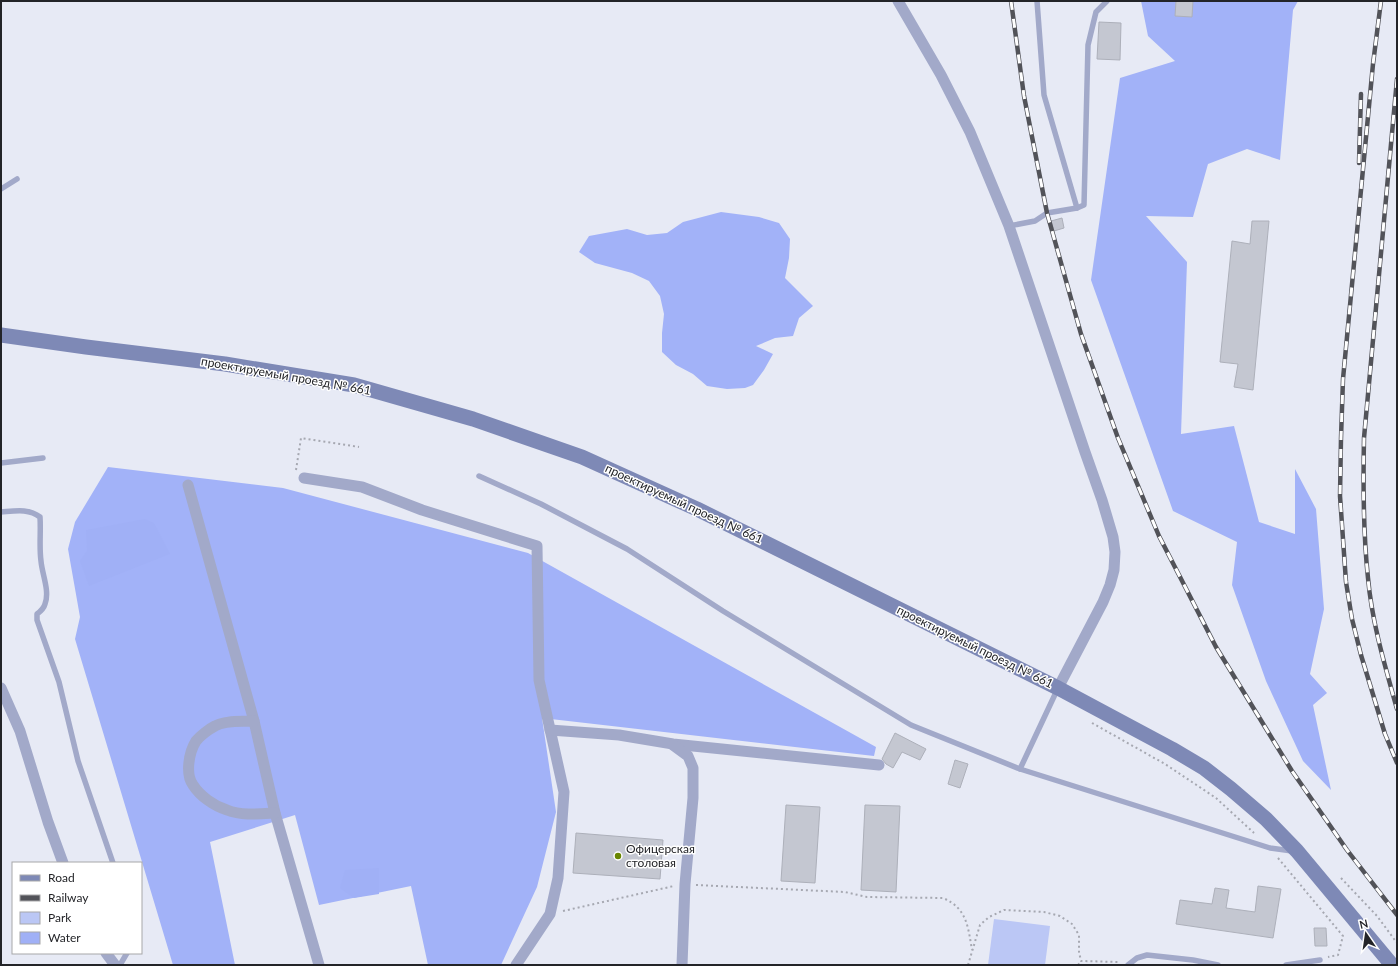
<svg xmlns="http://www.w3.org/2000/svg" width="1398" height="966" viewBox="0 0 1398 966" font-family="Lato,sans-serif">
	<rect width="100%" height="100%" fill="#e7eaf5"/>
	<polygon fill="#bbc7f5" points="994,919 1050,926 1045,965 988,965"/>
	<g fill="#a2b2f8">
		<polygon points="1141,1 1298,1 1293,10 1280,160 1247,149 1208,164 1193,217 1146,216 1187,262 1181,434 1234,426 1259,522 1295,534 1295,469 1316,509 1324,609 1310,674 1327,693 1313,705 1331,790 1303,761 1266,681 1232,585 1237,542 1173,511 1091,280 1120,78 1175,61 1148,36"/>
		<polygon points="721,212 759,217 779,223 790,239 789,258 785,278 813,306 799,318 793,336 775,338 756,346 773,354 764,370 753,385 745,388 727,389 707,386 693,374 676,365 662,352 662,333 664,314 660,296 649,281 632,273 595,263 579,252 589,236 627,229 647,235 667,233 683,222"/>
		<polygon points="108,467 283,488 528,553 876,747 874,756 542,718 556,812 537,887 501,965 428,965 411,886 319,905 295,815 210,842 235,965 173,965 75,639 80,617 68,549 75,522"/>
	</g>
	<g fill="#a0b0f6">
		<polygon points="145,519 154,523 170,554 89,586 80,561 87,551 86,530"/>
		<polygon points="379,868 379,894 354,898 340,888 345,870"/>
	</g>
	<g fill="#c4c7d1" stroke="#adb0ba">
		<polygon points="1176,1 1193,1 1192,17 1175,16"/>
		<polygon points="1099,22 1121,23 1120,60 1097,59"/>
		<polygon points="1062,218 1064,228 1054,231 1051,221"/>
		<polygon points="1252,221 1269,221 1253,390 1234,387 1238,364 1220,362 1232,241 1250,244"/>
		<polygon points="895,733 926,749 920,760 902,752 893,768 886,764 882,759"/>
		<polygon points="955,760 968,764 960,788 948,784"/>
		<polygon points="786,805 820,807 815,883 781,881"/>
		<polygon points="865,805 900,806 896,892 861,890"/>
		<polygon points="576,833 663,840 660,879 573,873"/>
		<polygon points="1258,886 1281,889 1273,938 1176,924 1180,900 1212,904 1215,888 1229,890 1226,908 1255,912"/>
		<polygon points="1314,928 1326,928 1327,946 1315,946"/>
	</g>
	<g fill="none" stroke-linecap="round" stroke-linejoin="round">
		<g stroke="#a6a8b1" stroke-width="2" stroke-dasharray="2 3" stroke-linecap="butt">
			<polyline points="296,470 301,438 359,447"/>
			<polyline points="1092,723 1165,764 1216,798 1254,833"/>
			<polyline points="1278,858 1343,936 1338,955 1328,957"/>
			<polyline points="1341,878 1377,916 1397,943"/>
			<path d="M696,885L845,892L867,897L943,898C967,908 968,927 972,950"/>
			<polyline points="563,911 674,886"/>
			<polyline points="968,965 980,925 989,917 1004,910 1044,912 1060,916 1072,924 1079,935 1079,952 1081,961 1120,962"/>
			<polyline points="1078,965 1081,961"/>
		</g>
		<g stroke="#a2a9c9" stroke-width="5.5">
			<polyline points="1037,1 1044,95 1077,208"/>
			<polyline points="1,189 17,179"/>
			<polyline points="1009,226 1035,221 1047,213 1077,208 1084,205 1088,45 1096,12 1107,1"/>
			<polyline points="1,463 43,458"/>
			<polyline points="479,476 541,504 627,549 723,611 911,725 1020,769 1270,848 1292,851"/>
			<path d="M1,512C14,511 29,508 40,517C41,532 39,547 41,561C42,574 50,591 45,604C44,608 41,611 37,614V620L59,682L78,761L113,863"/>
			<polyline points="1020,769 1058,688"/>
			<polyline points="120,965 127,953"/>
			<polyline points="1128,965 1137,958 1147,955 1193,960 1218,965"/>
			<polyline points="1286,965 1320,960"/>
		</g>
		<g stroke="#a2a9c9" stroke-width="11">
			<polyline points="898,1 941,75 970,132 1009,226 1085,452 1102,500 1113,537 1115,552 1114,570 1110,585 1103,602 1058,688"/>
			<polyline points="304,478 362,487 422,510 537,546 539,680 564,792 558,878 550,914 516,965"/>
			<polyline points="188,485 254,721 275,813 319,965"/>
			<polyline points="1,688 20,731 48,822 63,863"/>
			<path d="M254,721C242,722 226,720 215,726C209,729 200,736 196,741C189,752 185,774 193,785C200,796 214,806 227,810C242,816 259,814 275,813"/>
			<polyline points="550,730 619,735 673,744 879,765"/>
			<polyline points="673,745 688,756 693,768 693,798 685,884 682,965"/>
			<polyline points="106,953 115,965"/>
		</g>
		<polyline stroke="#7e89b6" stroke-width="15" points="1,335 86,347 225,364 354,385 473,419 582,457 697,509 1058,688 1172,749 1204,768 1231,789 1266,819 1297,851 1392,965"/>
		<g stroke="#525359" stroke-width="4.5">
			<g id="rail">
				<polyline points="1011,1 1024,96 1047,213 1081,334 1118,438 1159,536 1216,647 1292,771 1347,850 1397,915"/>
				<polyline points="1381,1 1373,64 1343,379 1341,438 1340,496 1346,582 1352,619 1361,655 1385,734 1397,763"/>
				<path d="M1397,79L1364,438C1363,485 1363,532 1368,578C1372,623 1385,666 1397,709"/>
				<polyline points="1359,163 1361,94"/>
			</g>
		</g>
		<use href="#rail" stroke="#fff" stroke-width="3" stroke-dasharray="9" stroke-linecap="butt"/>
	</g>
	<circle fill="#688600" stroke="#fff" stroke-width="1.5" cx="618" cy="856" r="4"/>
	<g text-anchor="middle" stroke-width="3" stroke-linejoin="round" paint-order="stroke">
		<g font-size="12" fill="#232428" stroke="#fff">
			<text transform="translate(286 376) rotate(10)" y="4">проектируемый проезд № 661</text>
			<text transform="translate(684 504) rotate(25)" y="4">проектируемый проезд № 661</text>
			<text transform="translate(975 647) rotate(26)" y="4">проектируемый проезд № 661</text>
		</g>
		<g font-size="12" fill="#232428" stroke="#fff" text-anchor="start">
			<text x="626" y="853">Офицерская<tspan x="626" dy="14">столовая</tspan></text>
		</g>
	</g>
	<rect width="1398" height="966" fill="none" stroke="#232428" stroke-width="4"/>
	<rect x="12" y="862" width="130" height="92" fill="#ffffff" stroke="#a7a7a9"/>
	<rect x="20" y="875" width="20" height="6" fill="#7e89b6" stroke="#a7a7a9"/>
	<text x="48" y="882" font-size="12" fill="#232428">Road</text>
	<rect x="20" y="895" width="20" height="6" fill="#525359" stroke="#a7a7a9"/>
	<text x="48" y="902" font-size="12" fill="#232428">Railway</text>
	<rect x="20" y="912" width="20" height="12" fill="#bbc7f5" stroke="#a7a7a9"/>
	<text x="48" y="922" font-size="12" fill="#232428">Park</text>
	<rect x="20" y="932" width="20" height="12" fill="#a0b0f6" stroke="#a7a7a9"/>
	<text x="48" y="942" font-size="12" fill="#232428">Water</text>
	<g transform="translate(1366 934) rotate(347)" stroke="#ffffff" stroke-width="3" paint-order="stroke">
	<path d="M0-3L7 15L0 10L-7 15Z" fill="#232428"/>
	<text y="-6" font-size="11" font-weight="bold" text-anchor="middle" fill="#232428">N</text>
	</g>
</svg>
